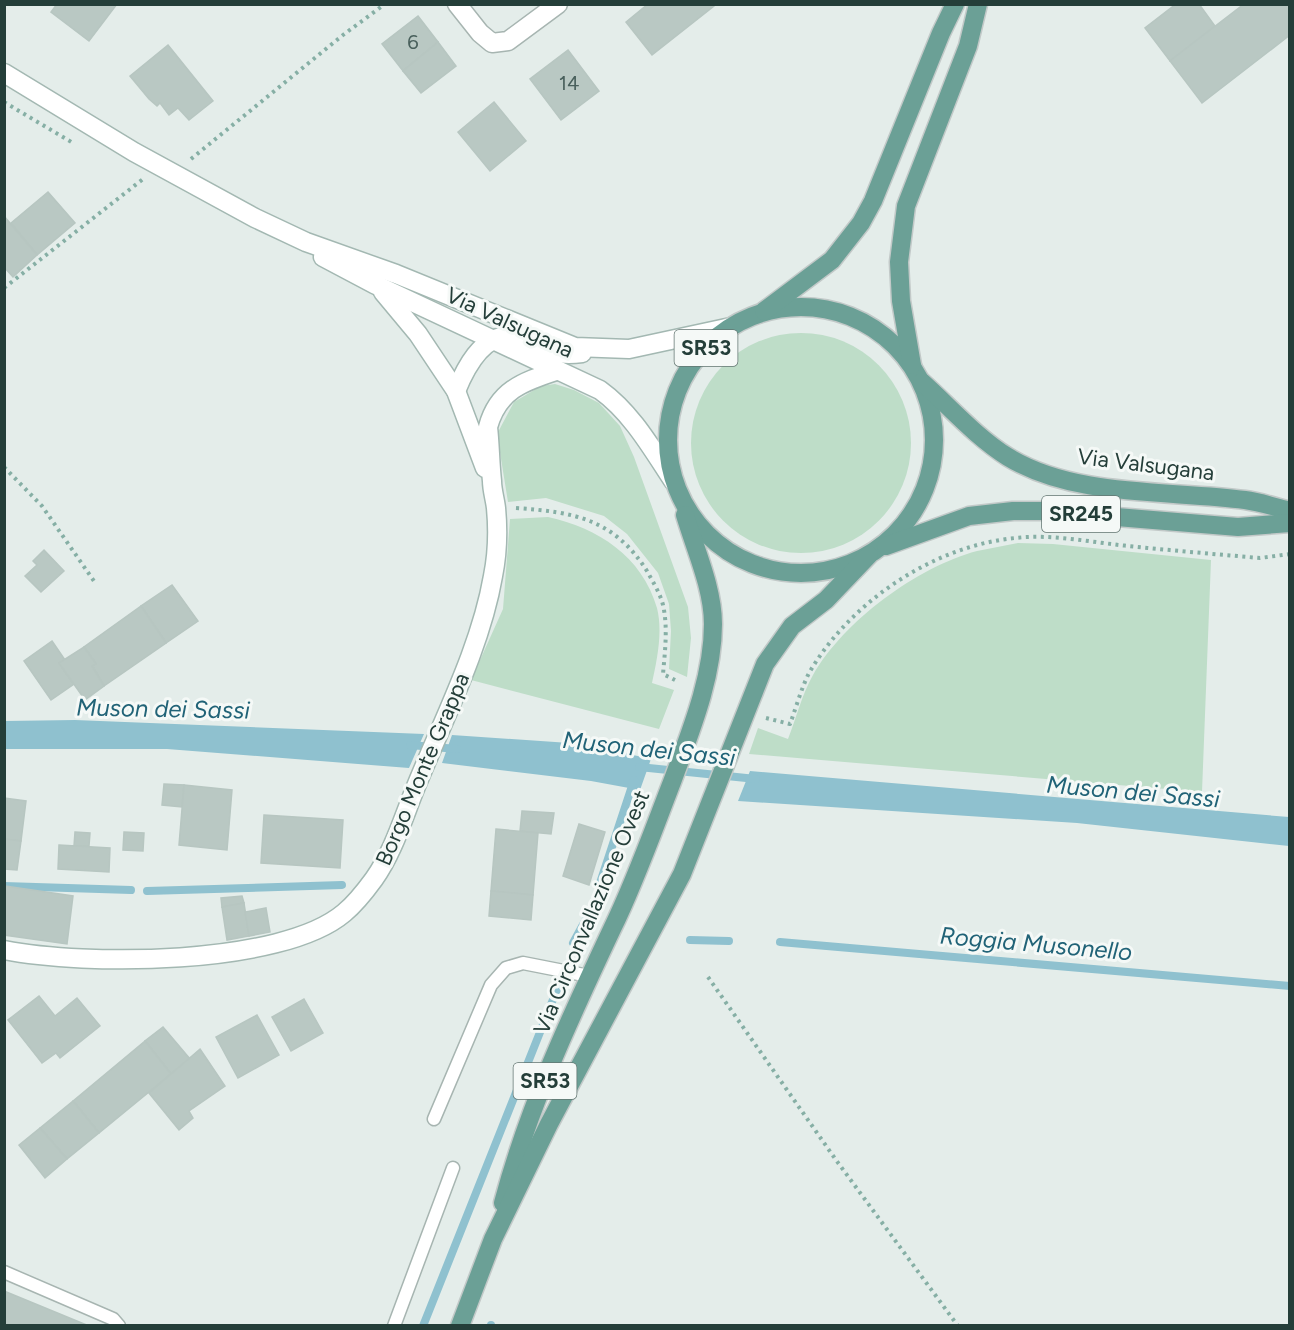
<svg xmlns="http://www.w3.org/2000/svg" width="1294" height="1330" viewBox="0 0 1294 1330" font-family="Figtree,sans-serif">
	<rect width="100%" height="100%" fill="#e4edea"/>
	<g fill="#beddc8">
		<circle cx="801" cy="443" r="110"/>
		<polygon points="555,384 574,390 599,403 620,426 634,457 688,607 691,638 687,677 669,669 671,631 669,604 658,573 627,534 604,516 546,498 508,502 497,434 514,402 541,386"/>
		<path d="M548,517C598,528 642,556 657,608C663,632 657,660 652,683L674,690L659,729L471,680L503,609L510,519Z"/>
		<path d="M1018,543L1053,544L1211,560L1202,792L749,754L758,728L788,739C796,719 802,694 813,675C844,621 917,567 977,551C991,548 1004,546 1018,543Z"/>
	</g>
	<g fill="#8fc1cf">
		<polygon points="75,720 424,734 409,768 167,749 5,749 5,721"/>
		<polygon points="452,735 584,744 651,759 640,790 591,781 442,763"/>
		<polygon points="750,771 1289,817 1289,846 1077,823 738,801"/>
	</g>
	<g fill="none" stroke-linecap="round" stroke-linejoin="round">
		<g stroke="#8fc1cf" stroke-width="8">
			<polyline points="410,745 457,749"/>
			<polyline points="639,767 756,779"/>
			<polyline points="4,886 131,890"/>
			<polyline points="599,886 634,780"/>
			<polyline points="147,891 342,885"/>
			<polyline points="690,940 729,941"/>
			<polyline points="780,942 1290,986"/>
			<polyline points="573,943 585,921"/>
			<polyline points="423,1326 560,982"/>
			<polyline points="491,1326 491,1325"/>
		</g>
	</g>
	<g fill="#b9c8c3" stroke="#b7c6c1" stroke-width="1.5">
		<polygon points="57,4 117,4 89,41 51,12"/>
		<polygon points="648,4 713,4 714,6 652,55 626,22"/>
		<polygon points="1176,4 1199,4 1215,26 1170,61 1145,28"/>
		<polygon points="1244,4 1290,4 1290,35 1202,103 1170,61"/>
		<polygon points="418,16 438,42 403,71 382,44"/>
		<polygon points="438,42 456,66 421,93 403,71"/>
		<polygon points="168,45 213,101 189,120 178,108 169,115 160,103 157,106 149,99 130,76"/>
		<polygon points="568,50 599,91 561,120 530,79"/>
		<polygon points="494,102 526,141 490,171 458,132"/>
		<polygon points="48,192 75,223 37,255 11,223"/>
		<polygon points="4,216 37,255 13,277 4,267"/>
		<polygon points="44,550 64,571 41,592 25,576 37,565 33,561"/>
		<polygon points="172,585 198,621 166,643 141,606"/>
		<polygon points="141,606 166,643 104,686 92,666 96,664 84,647"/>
		<polygon points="52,641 65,660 59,663 74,684 51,700 24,661"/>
		<polygon points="84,647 96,664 92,666 104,686 85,700 59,663"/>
		<polygon points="164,784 184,785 182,807 162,805"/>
		<polygon points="184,785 232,790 227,850 179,845"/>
		<polygon points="4,798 26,801 21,841 4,839"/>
		<polygon points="522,811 554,813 551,834 520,831"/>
		<polygon points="264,815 343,820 340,868 261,863"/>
		<polygon points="579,824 605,832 589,885 563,876"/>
		<polygon points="496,829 538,833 533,895 491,891"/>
		<polygon points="75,832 90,833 89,846 74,846"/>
		<polygon points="124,832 144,833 143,851 123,850"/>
		<polygon points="4,839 21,841 17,870 4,869"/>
		<polygon points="59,845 110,848 109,872 58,869"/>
		<polygon points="5,886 73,896 67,944 4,935"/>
		<polygon points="491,891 533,895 531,920 489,916"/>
		<polygon points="242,896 244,903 222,907 221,898"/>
		<polygon points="244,903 249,936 227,940 222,907"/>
		<polygon points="266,908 270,932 249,936 245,912"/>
		<polygon points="39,996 55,1016 77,998 100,1026 60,1058 56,1053 42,1063 8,1020"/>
		<polygon points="304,999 323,1033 291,1051 272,1017"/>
		<polygon points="257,1015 279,1055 238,1078 216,1037"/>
		<polygon points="163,1027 190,1059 171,1074 145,1041"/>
		<polygon points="145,1041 171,1074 99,1133 73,1101"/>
		<polygon points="200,1049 225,1086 189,1111 193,1118 179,1130 149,1093"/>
		<polygon points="73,1101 99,1133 67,1159 40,1128"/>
		<polygon points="40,1128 67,1159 45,1178 19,1145"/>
		<polygon points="4,1291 89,1326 4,1326"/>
	</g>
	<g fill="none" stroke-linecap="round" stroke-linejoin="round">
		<g stroke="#a7b5b1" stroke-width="15">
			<g id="lane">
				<polyline points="434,1119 491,985 506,968 523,963 589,976"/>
				<polyline points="4,1272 113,1319 119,1326"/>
				<polyline points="394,1326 453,1168"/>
			</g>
		</g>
		<g stroke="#a7b5b1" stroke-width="21">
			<polyline id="street" points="457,4 480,33 492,43 508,41 558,4"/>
		</g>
		<g stroke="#a3b8b2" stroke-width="21">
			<g id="secondary">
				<polyline points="4,73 134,152 255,218 306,242 396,274 575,347 629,349 731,327"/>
				<path d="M323,257L374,284L600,390C632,413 652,449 674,482"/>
				<polyline points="383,292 418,334 456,391 485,468"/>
				<path d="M456,391C465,369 481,336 509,336C515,336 522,341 527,343C546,352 561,356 582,353"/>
				<path d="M4,950C84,966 281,966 344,913C355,904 366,890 374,879C394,851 404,815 417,784C444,718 481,646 493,576C497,556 498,529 496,508C495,499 492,490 492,481C490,463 490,445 488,427C498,390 523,382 556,371"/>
			</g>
		</g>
		<g stroke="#c2c9c8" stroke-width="21">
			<g id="primary">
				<circle cx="801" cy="440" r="133"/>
				<polyline points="764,311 832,260 861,223 873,201 941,33 955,4"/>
				<polyline points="912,365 901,301 899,262 906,206 968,46 978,4"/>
				<path d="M922,382C950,407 976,437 1008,457C1075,498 1170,490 1245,500C1260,502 1275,507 1290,511"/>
				<polyline points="886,546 969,516 1013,511 1044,511 1238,527 1290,523"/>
				<path d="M503,1203C528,1108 570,1018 612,929C635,882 653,831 672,782C690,733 713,678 713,624C713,588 695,549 685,515"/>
				<polyline points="460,1326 493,1239 549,1124 682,874 765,664 792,626 826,600 869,555"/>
			</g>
		</g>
		<g stroke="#86afa5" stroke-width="4" stroke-dasharray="3 4.5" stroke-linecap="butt">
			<polyline points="4,102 73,143"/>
			<polyline points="191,159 343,35 385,4"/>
			<polyline points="4,288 143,179"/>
			<polyline points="4,467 42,506 96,584"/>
			<path d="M516,508C574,512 614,519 647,571C653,582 660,593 663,605C668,627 665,651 663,674L675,680"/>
			<path d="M766,718L790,724C796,708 801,689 809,673C850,602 933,546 1015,538C1049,534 1085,541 1119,545C1166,550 1213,554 1260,558L1290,554"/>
			<polyline points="708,977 836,1160 958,1326"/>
		</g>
		<use href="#lane" stroke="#fff" stroke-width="12"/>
		<use href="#street" stroke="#fff" stroke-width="18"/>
		<use href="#secondary" stroke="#fff" stroke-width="18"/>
		<use href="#primary" stroke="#6ba096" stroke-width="18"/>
	</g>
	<g text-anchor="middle" stroke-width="6" stroke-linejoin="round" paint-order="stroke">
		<g font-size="20" fill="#49605c">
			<text x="413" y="49">6</text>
			<text x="569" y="90">14</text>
		</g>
		<g fill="#f5f9f7" stroke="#637672" stroke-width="1.5">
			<rect x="674.5" y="330" width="63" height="36" rx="4.5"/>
			<rect x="1042" y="496" width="78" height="36" rx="4.5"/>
			<rect x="513.5" y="1063" width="63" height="36" rx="4.5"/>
		</g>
		<g font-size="21" font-weight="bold" fill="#243e39">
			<text x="706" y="355">SR53</text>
			<text x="1081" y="521">SR245</text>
			<text x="545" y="1088">SR53</text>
		</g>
		<g font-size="22" fill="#243e39" stroke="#f5f9f7">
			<text transform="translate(510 322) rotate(25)" y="8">Via Valsugana</text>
			<text transform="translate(1146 464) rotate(7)" y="8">Via Valsugana</text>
			<text transform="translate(422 769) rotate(-67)" y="8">Borgo Monte Grappa</text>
			<text transform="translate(591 912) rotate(-67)" y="8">Via Circonvallazione Ovest</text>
		</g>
		<g font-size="24" font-style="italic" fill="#216377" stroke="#f5f9f7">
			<text transform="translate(163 709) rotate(1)" y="8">Muson dei Sassi</text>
			<text transform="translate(649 749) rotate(6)" y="8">Muson dei Sassi</text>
			<text transform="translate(1133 792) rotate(5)" y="8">Muson dei Sassi</text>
			<text transform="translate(1036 944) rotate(5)" y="8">Roggia Musonello</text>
		</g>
	</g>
	<rect width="1294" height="1330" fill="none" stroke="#243e39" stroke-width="12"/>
</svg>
